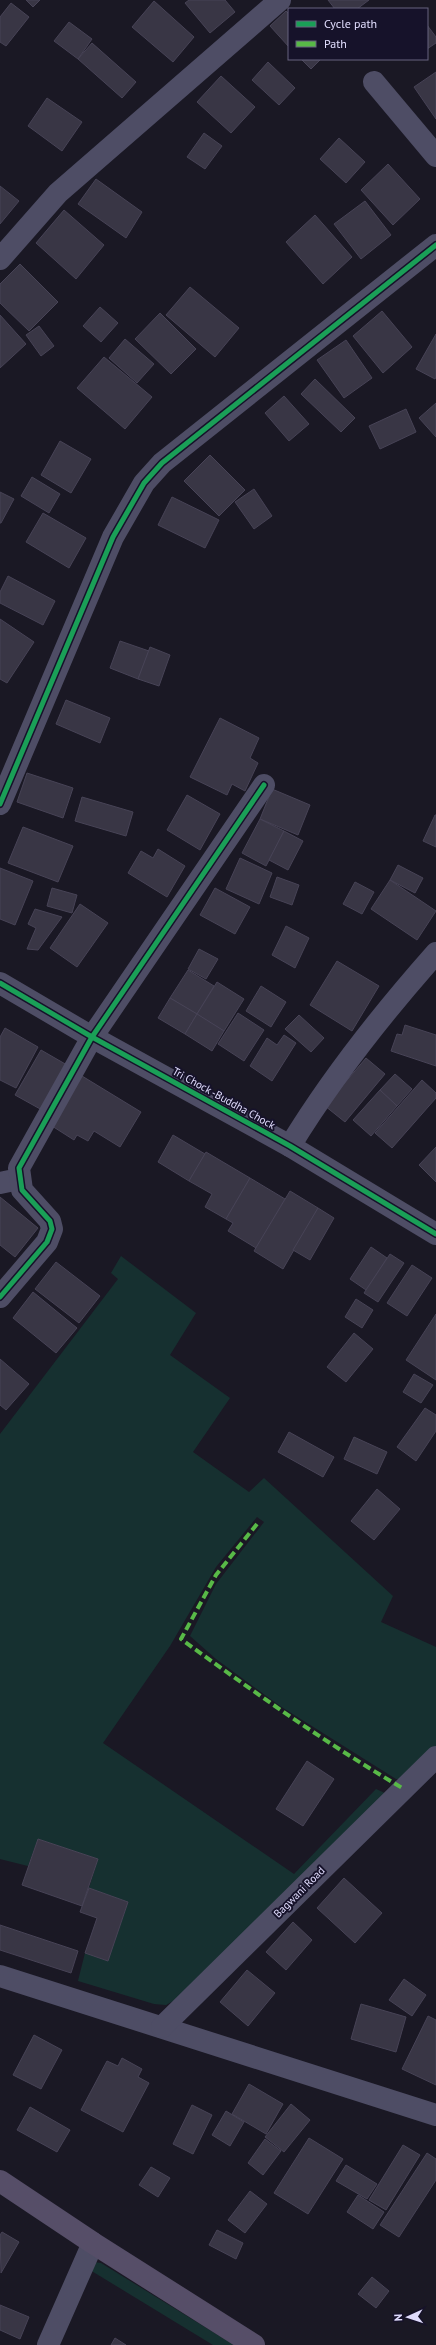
<svg xmlns="http://www.w3.org/2000/svg" width="436" height="2345" viewBox="0 0 436 2345" font-family="'PT Sans',sans-serif">
	<rect width="100%" height="100%" fill="#1a1824"/>
	<g fill="#163030">
		<polygon points="121,1256 196,1313 170,1355 230,1398 193,1452 249,1492 264,1478 393,1596 381,1622 436,1647 436,1748 403,1779 396,1779 280,1706 216,1659 190,1636 216,1584 264,1522 257,1517 216,1567 170,1646 103,1743 294,1874 376,1789 387,1794 177,1999 166,2005 154,2004 78,1981 85,1953 108,1961 128,1902 89,1888 98,1859 38,1839 28,1866 0,1859 0,1434 118,1279 111,1273"/>
		<polygon points="93,2262 101,2263 234,2345 213,2345 90,2270"/>
	</g>
	<g fill="#393645" stroke="#474356">
		<polygon points="26,0 40,0 33,7"/>
		<polygon points="189,0 225,0 235,12 210,33 185,3"/>
		<polygon points="328,0 369,0 357,9 335,9"/>
		<polygon points="154,1 194,37 173,62 132,27"/>
		<polygon points="11,3 29,17 6,46 0,42 0,17"/>
		<polygon points="286,11 289,14 289,47 270,26"/>
		<polygon points="69,22 92,39 78,59 54,41"/>
		<polygon points="427,25 436,37 436,43 427,49"/>
		<polygon points="92,43 136,82 122,98 78,59"/>
		<polygon points="301,59 321,59 311,69"/>
		<polygon points="268,62 295,88 279,105 252,80"/>
		<polygon points="436,72 436,119 414,87"/>
		<polygon points="221,76 255,107 231,133 197,102"/>
		<polygon points="47,98 82,122 62,151 28,126"/>
		<polygon points="204,133 222,146 205,169 187,157"/>
		<polygon points="339,138 365,162 346,183 320,159"/>
		<polygon points="388,164 420,199 393,225 361,190"/>
		<polygon points="96,179 142,212 126,238 78,204"/>
		<polygon points="0,186 19,201 0,224"/>
		<polygon points="365,201 391,235 361,259 334,224"/>
		<polygon points="64,210 104,245 76,279 36,243"/>
		<polygon points="315,215 352,257 323,284 286,242"/>
		<polygon points="20,264 58,302 29,331 0,303 0,284"/>
		<polygon points="190,287 239,328 215,357 166,315"/>
		<polygon points="100,307 118,323 101,342 83,326"/>
		<polygon points="382,311 412,347 383,373 353,336"/>
		<polygon points="160,313 196,349 171,374 135,339"/>
		<polygon points="0,315 26,344 0,368"/>
		<polygon points="39,326 54,346 41,356 26,335"/>
		<polygon points="436,334 436,377 435,379 416,369"/>
		<polygon points="125,339 154,364 137,383 109,358"/>
		<polygon points="346,340 372,378 344,398 317,360"/>
		<polygon points="104,357 152,397 125,429 77,388"/>
		<polygon points="315,379 355,418 341,432 301,394"/>
		<polygon points="284,396 309,424 289,441 265,413"/>
		<polygon points="436,403 436,437 419,418"/>
		<polygon points="406,409 416,432 380,449 369,426"/>
		<polygon points="60,441 91,459 71,493 41,475"/>
		<polygon points="210,455 245,490 219,516 184,481"/>
		<polygon points="32,477 60,494 49,513 21,496"/>
		<polygon points="254,489 272,516 254,529 235,502"/>
		<polygon points="0,492 14,499 1,523 0,523"/>
		<polygon points="172,497 219,520 205,548 158,525"/>
		<polygon points="43,513 86,538 69,568 26,542"/>
		<polygon points="8,576 55,601 43,625 0,603 0,592"/>
		<polygon points="0,619 34,642 7,683 0,679"/>
		<polygon points="120,641 149,651 138,679 110,668"/>
		<polygon points="150,647 170,655 159,686 138,679"/>
		<polygon points="66,700 110,718 100,743 56,724"/>
		<polygon points="220,718 259,738 250,758 258,763 245,791 232,784 227,795 190,777"/>
		<polygon points="27,773 73,788 63,818 17,802"/>
		<polygon points="272,789 310,805 298,835 260,819"/>
		<polygon points="187,795 220,814 200,850 167,830"/>
		<polygon points="82,797 133,812 126,836 75,821"/>
		<polygon points="435,815 436,815 436,847 423,841"/>
		<polygon points="260,819 284,831 266,866 242,853"/>
		<polygon points="23,827 73,846 58,882 8,863"/>
		<polygon points="284,831 303,841 288,870 269,860"/>
		<polygon points="158,849 185,866 167,897 128,873 141,851 153,858"/>
		<polygon points="240,858 272,873 259,904 226,889"/>
		<polygon points="398,865 423,878 415,893 390,880"/>
		<polygon points="0,868 33,881 15,925 0,919"/>
		<polygon points="277,877 299,885 292,905 270,897"/>
		<polygon points="390,880 436,911 417,940 371,909"/>
		<polygon points="355,882 374,892 362,914 343,904"/>
		<polygon points="52,888 77,895 72,913 47,906"/>
		<polygon points="215,888 250,907 235,934 200,915"/>
		<polygon points="80,904 108,923 77,967 50,948"/>
		<polygon points="35,909 62,917 38,950 27,949 36,928 28,924"/>
		<polygon points="286,926 309,938 295,968 272,955"/>
		<polygon points="199,949 218,959 206,979 188,969"/>
		<polygon points="337,961 379,986 352,1031 310,1005"/>
		<polygon points="188,970 214,986 197,1014 170,998"/>
		<polygon points="217,982 244,999 224,1031 197,1014"/>
		<polygon points="261,986 286,1002 271,1027 246,1011"/>
		<polygon points="170,998 197,1014 185,1034 158,1018"/>
		<polygon points="238,1013 264,1030 244,1061 218,1044"/>
		<polygon points="197,1014 224,1031 212,1051 185,1034"/>
		<polygon points="299,1015 324,1038 311,1052 285,1029"/>
		<polygon points="405,1025 436,1035 436,1066 391,1051 397,1034 402,1035"/>
		<polygon points="5,1028 38,1047 16,1088 0,1080 0,1037"/>
		<polygon points="284,1035 296,1043 272,1081 250,1066 267,1038 277,1045"/>
		<polygon points="41,1050 67,1065 42,1110 15,1095"/>
		<polygon points="366,1058 385,1074 345,1122 325,1106"/>
		<polygon points="395,1074 412,1089 397,1106 380,1090"/>
		<polygon points="82,1076 141,1112 120,1147 94,1131 88,1141 77,1135 74,1140 52,1126"/>
		<polygon points="422,1080 436,1093 436,1098 392,1148 375,1133"/>
		<polygon points="380,1090 397,1106 371,1136 353,1120"/>
		<polygon points="173,1135 205,1154 189,1181 158,1162"/>
		<polygon points="436,1147 436,1182 419,1165"/>
		<polygon points="206,1152 250,1178 226,1219 205,1207 212,1194 189,1181"/>
		<polygon points="250,1178 285,1199 256,1248 228,1231 233,1223 226,1219"/>
		<polygon points="290,1191 318,1208 283,1269 254,1251"/>
		<polygon points="0,1197 38,1228 15,1257 0,1245"/>
		<polygon points="318,1208 334,1218 310,1260 293,1250"/>
		<polygon points="371,1247 387,1258 366,1290 350,1279"/>
		<polygon points="390,1254 404,1263 378,1302 364,1293"/>
		<polygon points="56,1262 100,1296 79,1323 35,1289"/>
		<polygon points="412,1265 432,1278 407,1316 387,1303"/>
		<polygon points="33,1292 77,1328 56,1353 13,1318"/>
		<polygon points="356,1299 373,1310 362,1328 345,1317"/>
		<polygon points="436,1314 436,1380 406,1360"/>
		<polygon points="354,1333 373,1349 346,1382 327,1367"/>
		<polygon points="0,1359 29,1384 6,1410 0,1405"/>
		<polygon points="414,1374 433,1385 421,1403 403,1392"/>
		<polygon points="425,1408 436,1415 436,1431 416,1461 397,1447"/>
		<polygon points="289,1432 334,1457 323,1477 278,1452"/>
		<polygon points="354,1437 387,1452 377,1474 344,1459"/>
		<polygon points="377,1489 400,1509 374,1540 351,1521"/>
		<polygon points="307,1761 334,1779 303,1826 276,1809"/>
		<polygon points="38,1839 98,1859 82,1906 22,1885"/>
		<polygon points="344,1878 382,1913 355,1943 317,1908"/>
		<polygon points="89,1888 128,1902 108,1961 85,1953 97,1918 80,1912"/>
		<polygon points="293,1922 312,1940 286,1970 266,1952"/>
		<polygon points="0,1925 78,1951 71,1973 0,1950"/>
		<polygon points="247,1970 275,1993 248,2026 220,2002"/>
		<polygon points="404,1979 426,1995 412,2016 389,2000"/>
		<polygon points="361,2004 406,2017 396,2052 351,2039"/>
		<polygon points="428,2016 436,2020 436,2085 402,2069"/>
		<polygon points="34,2035 62,2050 41,2089 13,2075"/>
		<polygon points="122,2058 142,2069 138,2077 149,2083 123,2132 81,2110 107,2061 118,2066"/>
		<polygon points="249,2084 283,2104 266,2134 232,2114"/>
		<polygon points="291,2104 310,2120 284,2152 265,2137"/>
		<polygon points="192,2105 212,2115 193,2154 173,2144"/>
		<polygon points="30,2107 70,2130 57,2152 17,2130"/>
		<polygon points="226,2111 244,2122 230,2146 212,2135"/>
		<polygon points="309,2138 343,2159 308,2214 274,2193"/>
		<polygon points="265,2139 281,2151 263,2175 248,2163"/>
		<polygon points="403,2145 420,2155 386,2210 369,2200"/>
		<polygon points="427,2153 436,2159 436,2180 399,2237 380,2225"/>
		<polygon points="346,2165 377,2184 367,2199 336,2181"/>
		<polygon points="151,2167 170,2178 158,2197 139,2185"/>
		<polygon points="250,2191 267,2204 245,2233 228,2220"/>
		<polygon points="358,2195 384,2212 373,2229 347,2212"/>
		<polygon points="217,2230 243,2243 236,2259 209,2245"/>
		<polygon points="2,2232 19,2242 1,2273 0,2235"/>
		<polygon points="372,2277 389,2291 376,2308 358,2294"/>
		<polygon points="0,2305 29,2317 20,2339 0,2330"/>
		<polygon points="115,2338 126,2345 111,2345"/>
	</g>
	<g fill="none" stroke-linecap="round" stroke-linejoin="round">
		<g stroke="#4e4d65" stroke-width="22">
			<polyline points="374,82 436,156"/>
			<polyline points="0,259 58,193 280,0"/>
			<polyline points="0,804 113,537 144,483 162,463 436,245"/>
			<polyline points="0,983 92,1037 290,1146 436,1234"/>
			<path d="M290,1146C332,1077 382,1014 436,953"/>
			<polyline points="0,1183 19,1179"/>
			<polyline points="0,1297 47,1242 52,1229 50,1221 22,1190 19,1168 92,1037 264,785"/>
			<polyline points="0,1976 436,2115"/>
			<polyline points="162,2027 436,1757"/>
			<polyline points="48,2345 93,2243"/>
		</g>
		<polyline stroke="#564e68" stroke-width="22" points="0,2181 93,2243 254,2345"/>
		<path stroke="#58b947" stroke-width="4" stroke-dasharray="8 4" stroke-linecap="butt" d="M257,1524L216,1575L181,1639C254,1692 327,1744 404,1789"/>
		<g stroke="#16122a" stroke-width="8">
			<g id="cycleway">
				<polyline points="0,804 113,537 144,483 162,463 436,245"/>
				<polyline points="0,983 92,1037 290,1146 436,1234"/>
				<polyline points="0,1297 47,1242 52,1229 50,1221 22,1190 19,1168 92,1037 264,785"/>
			</g>
		</g>
		<use href="#cycleway" stroke="#1a9f57" stroke-width="5"/>
	</g>
	<g text-anchor="middle" stroke-width="4" stroke-linejoin="round" paint-order="stroke">
		<g font-size="11" fill="#e0dcfd" stroke="#16122a">
			<text transform="translate(224 1098) rotate(29)" y="4">Tri Chock -Buddha Chock</text>
			<text transform="translate(299 1892) rotate(-45)" y="4">Bagwani Road</text>
		</g>
	</g>
	<rect x="288" y="8" width="140" height="52" fill="#16122a" stroke="#67637e"/>
	<rect x="296" y="21" width="20" height="6" fill="#1a9f57" stroke="#67637e"/>
	<text x="324" y="28" font-size="12" fill="#e0dcfd">Cycle path</text>
	<rect x="296" y="41" width="20" height="6" fill="#58b947" stroke="#67637e"/>
	<text x="324" y="48" font-size="12" fill="#e0dcfd">Path</text>
	<g transform="translate(408 2317) rotate(267)" stroke="#16122a" stroke-width="3" paint-order="stroke">
	<path d="M0-3L7 15L0 10L-7 15Z" fill="#e0dcfd"/>
	<text y="-6" font-size="11" font-weight="bold" text-anchor="middle" fill="#e0dcfd">N</text>
	</g>
</svg>
